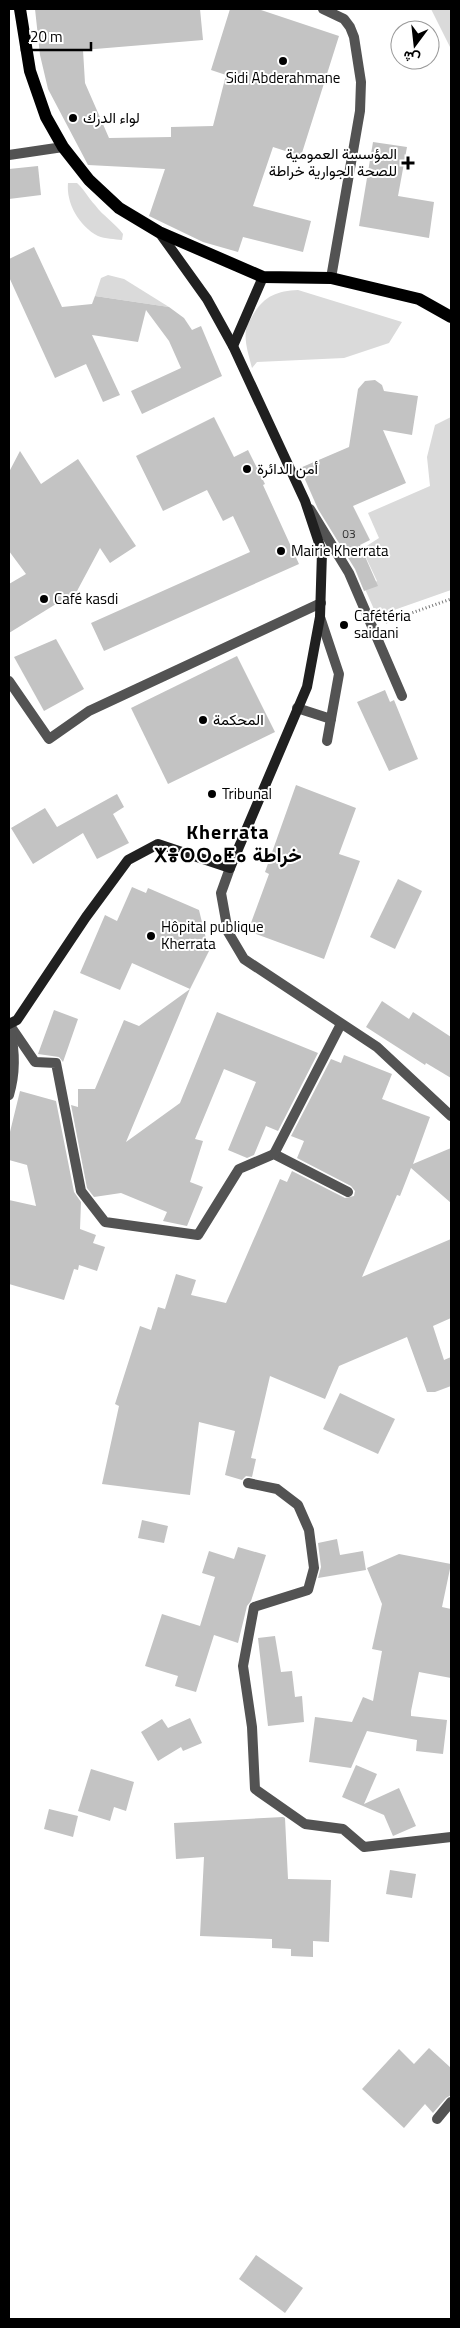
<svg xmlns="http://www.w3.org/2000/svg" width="460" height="2328" viewBox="0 0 460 2328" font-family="'Titillium Web',Vazirmatn,'Noto Sans Tifinagh',sans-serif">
	<rect width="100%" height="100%" fill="#fff"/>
	<g fill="#dadada">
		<polygon points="431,9 451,9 451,49"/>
		<path d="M68,183H77C85,190 88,198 95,205C103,216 115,223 123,234L122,240C115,239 105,239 98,236C79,226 66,203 68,183Z"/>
		<polygon points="108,275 124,279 169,307 95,296 101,278"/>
		<path d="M298,290L402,322L389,343L344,358L257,362L252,368C249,356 244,342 246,329C247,324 251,319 253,315C264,296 277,291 298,290Z"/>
		<polygon points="451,417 451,590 377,616 365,589 377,581 362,549 379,538 368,513 430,486 427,457 435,425"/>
	</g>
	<g fill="#c3c3c3">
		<polygon points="35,9 200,9 203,40 83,50 85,83 109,138 171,137 171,127 213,126 226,75 211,70 230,9 258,9 339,36 301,156 273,147 253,206 311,221 303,252 243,237 238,252 203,242 149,216 165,169 88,165 48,89 40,55"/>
		<polygon points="373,142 407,147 398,196 434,202 429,238 359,226"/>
		<polygon points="38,166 41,195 9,199 9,169"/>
		<polygon points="34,247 62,307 92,304 95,296 169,307 184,318 192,330 201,326 222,376 142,414 131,391 181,368 169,341 146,310 138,342 92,335 120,395 103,402 86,364 55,378 9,277 9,259"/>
		<polygon points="375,380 382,385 384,391 418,396 412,435 383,430 406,483 353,506 370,540 360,545 378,586 364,591 355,569 318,509 300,468 349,447 358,389 365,381"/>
		<polygon points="214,417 234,457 248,450 265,484 263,485 299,564 104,651 91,623 250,552 233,516 223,521 207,490 163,511 136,456"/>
		<polygon points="20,451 41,484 78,459 136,546 110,563 100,548 77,591 9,633 9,584 26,574 9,551 9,472"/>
		<polygon points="56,639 84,689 44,711 14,657"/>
		<polygon points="237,656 275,732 168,784 131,708"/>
		<polygon points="385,690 390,702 394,700 418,759 389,771 357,702"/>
		<polygon points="296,785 356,808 339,854 360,861 324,959 248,931 269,874 265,872"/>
		<polygon points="117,794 124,807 113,814 129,843 97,859 83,833 33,864 11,828 45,808 57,827"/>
		<polygon points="398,879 422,891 395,949 370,937"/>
		<polygon points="132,887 146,893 148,888 199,910 209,951 190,989 132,963 120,990 80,973 105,915 117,921"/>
		<polygon points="190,989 126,1142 180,1103 217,1012 318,1053 278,1131 266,1126 254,1155 247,1158 228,1150 256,1082 224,1069 195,1139 203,1141 190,1182 203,1187 187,1226 163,1221 167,1212 121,1193 94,1197 87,1188 71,1105 78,1107 78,1089 95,1089 124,1020 139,1026"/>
		<polygon points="382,1001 409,1019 413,1012 451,1037 451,1078 426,1063 425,1065 366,1027"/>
		<polygon points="54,1010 78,1019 63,1062 59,1057 38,1054"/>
		<polygon points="344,1055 392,1074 382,1099 430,1117 413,1164 451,1148 451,1203 411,1168 400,1196 397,1195 362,1277 451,1239 451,1318 433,1326 444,1360 451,1357 451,1386 435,1392 427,1392 407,1337 339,1366 325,1399 270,1376 251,1458 256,1459 252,1477 246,1476 242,1480 225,1475 235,1431 199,1422 190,1495 102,1484 119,1406 115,1404 140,1326 151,1330 158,1307 165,1309 176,1274 196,1280 191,1295 226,1303 280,1179 287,1182 292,1171 345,1198 354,1196 355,1191 351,1186 297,1158 304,1141 291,1136 331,1059 341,1063"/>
		<polygon points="20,1091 56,1101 74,1192 81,1202 80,1229 96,1235 93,1243 105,1247 97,1271 79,1265 78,1270 74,1269 64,1300 9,1284 9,1200 36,1206 27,1165 9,1160 9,1136"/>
		<polygon points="340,1393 395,1419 378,1454 323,1429"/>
		<polygon points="142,1520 168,1526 164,1543 138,1538"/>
		<polygon points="337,1539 340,1555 363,1551 366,1570 318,1578 321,1567 318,1543"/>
		<polygon points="238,1547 266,1555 251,1601 247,1606 238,1643 214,1635 196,1692 175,1686 178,1676 145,1666 162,1614 200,1626 215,1577 202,1573 209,1551 234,1559"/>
		<polygon points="399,1554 451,1564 442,1607 451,1609 451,1678 419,1672 411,1711 411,1716 447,1720 443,1754 416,1751 417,1740 367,1731 351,1768 309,1762 315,1717 352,1722 363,1697 373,1701 382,1651 372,1649 382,1604 367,1568"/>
		<polygon points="275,1636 281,1672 292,1671 295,1697 302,1696 304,1722 268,1726 258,1638"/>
		<polygon points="190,1718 202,1743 183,1751 181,1747 158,1761 141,1732 162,1719 168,1728"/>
		<polygon points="356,1765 377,1774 364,1804 399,1788 416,1826 393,1836 384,1815 342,1797"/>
		<polygon points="91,1769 134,1782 126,1811 114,1807 110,1821 78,1811"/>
		<polygon points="49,1809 78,1816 73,1837 44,1829"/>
		<polygon points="283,1817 285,1818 288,1879 331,1880 329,1942 313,1941 313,1957 291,1956 291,1949 272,1948 272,1939 200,1936 204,1857 176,1859 174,1823"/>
		<polygon points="390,1870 416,1874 412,1898 386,1894"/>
		<polygon points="429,2048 451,2068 451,2095 446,2098 433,2113 425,2104 404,2128 362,2089 399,2049 414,2064"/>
		<polygon points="256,2255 303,2288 285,2313 239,2279"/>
	</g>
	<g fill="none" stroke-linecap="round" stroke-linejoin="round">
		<polyline stroke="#757575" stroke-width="3" stroke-dasharray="1 2.5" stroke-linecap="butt" points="386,622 451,599"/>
		<g stroke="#535353" stroke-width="10">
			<polyline points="320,617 339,674 327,741"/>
			<polyline points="297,708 331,719"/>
		</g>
		<g stroke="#535353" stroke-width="10">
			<polyline points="323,9 344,19 350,27 354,37 361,82 360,111 331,278"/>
			<polyline points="9,155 63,147"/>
			<polyline points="310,509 349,573 402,696"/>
			<polyline points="9,681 49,739 89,711 321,603"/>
			<polyline points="230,868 221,893 228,932 244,959 377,1047 451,1116"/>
			<polyline points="9,1024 35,1062 56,1063 81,1191 105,1222 198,1235 239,1169 274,1154 348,1192"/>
			<path d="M9,1095C15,1075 15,1051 10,1030"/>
			<polyline points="274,1154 341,1024"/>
			<polyline points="248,1483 277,1489 298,1505 309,1530 314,1568 308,1590 254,1607 243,1666 252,1727 255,1789 305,1824 343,1829 364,1847 451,1837"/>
			<polyline points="437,2119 451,2102"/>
		</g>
		<g stroke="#202020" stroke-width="10">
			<polyline points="233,346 263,277"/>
			<polyline points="9,1024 17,1020 86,917 128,860 158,844 230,868 307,687 320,617 322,552 305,501 233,346 207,299 159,232"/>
		</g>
		<polyline stroke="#000" stroke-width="12" points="20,9 30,71 46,117 63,147 89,180 119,208 159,232 263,277 331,278 419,299 451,317"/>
	</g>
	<g fill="#000" stroke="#fff" stroke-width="2">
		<circle cx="283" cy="61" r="5"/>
		<circle cx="73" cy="118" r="5"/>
		<path d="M405.5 155.5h5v5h5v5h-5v5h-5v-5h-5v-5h5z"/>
		<circle cx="247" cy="469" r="5"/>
		<circle cx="281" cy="551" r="5"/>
		<circle cx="44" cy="599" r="5"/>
		<circle cx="344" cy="625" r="5"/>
		<circle cx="203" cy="720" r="5"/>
		<circle cx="212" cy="794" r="5"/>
		<circle cx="151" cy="936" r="5"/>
	</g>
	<g text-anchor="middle" stroke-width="4" stroke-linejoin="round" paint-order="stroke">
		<g font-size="12" fill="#313131">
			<text x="349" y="538">03</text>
		</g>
		<g font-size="15" fill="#000" stroke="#fff" text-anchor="start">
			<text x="283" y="83" text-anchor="middle">Sidi Abderahmane</text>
			<text x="83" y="123">لواء الدرك</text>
			<text x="397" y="159" text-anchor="end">المؤسسة العمومية<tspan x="397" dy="17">للصحة الجوارية خراطة</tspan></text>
			<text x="257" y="474">أمن الدائرة</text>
			<text x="291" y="556">Mairie Kherrata</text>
			<text x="54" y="604">Café kasdi</text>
			<text x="354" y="621">Cafétéria<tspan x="354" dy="17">saidani</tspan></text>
			<text x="213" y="725">المحكمة</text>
			<text x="222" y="799">Tribunal</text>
			<text x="161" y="932">Hôpital publique<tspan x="161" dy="17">Kherrata</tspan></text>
		</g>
		<g font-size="20" font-weight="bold" letter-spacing="1" fill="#000" stroke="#fff">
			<text x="228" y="839">Kherrata<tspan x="228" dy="23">ⵅⴻⵔⵔⴰⵟⴰ خراطة</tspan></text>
		</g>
	</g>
	<rect width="460" height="2328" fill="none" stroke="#000000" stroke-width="20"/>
	<g transform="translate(415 45) rotate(195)"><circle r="24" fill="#ffffff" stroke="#999999"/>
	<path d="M0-4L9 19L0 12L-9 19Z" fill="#000000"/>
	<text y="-8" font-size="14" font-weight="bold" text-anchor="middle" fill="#000000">ش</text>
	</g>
	<path d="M22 42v8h69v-8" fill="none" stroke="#000000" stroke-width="2.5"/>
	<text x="30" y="42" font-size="15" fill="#000000" stroke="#ffffff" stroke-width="4" paint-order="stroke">20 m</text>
</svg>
